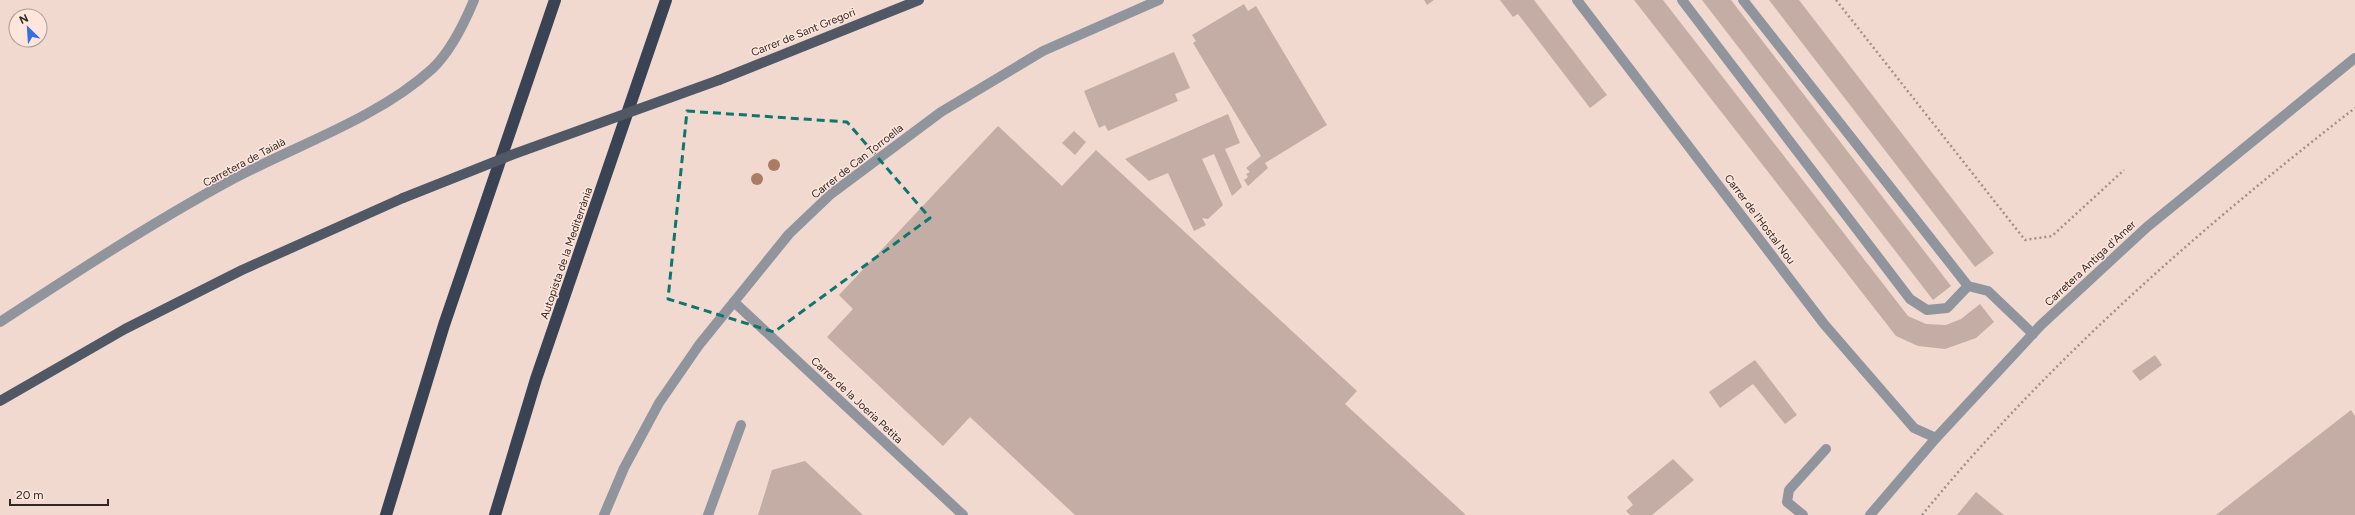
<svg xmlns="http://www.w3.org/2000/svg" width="2355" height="515" viewBox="0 0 2355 515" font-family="Figtree,sans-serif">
	<rect width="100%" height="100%" fill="#f1d9d0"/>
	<g fill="#c4ada4">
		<polygon points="1424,0 1434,0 1427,5"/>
		<polygon points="1500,0 1534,0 1607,95 1590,108 1518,14 1513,17"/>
		<polygon points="1634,0 1663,0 1908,316 1926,324 1946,325 1961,319 1980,304 1994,322 1976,338 1945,349 1918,346 1896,336"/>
		<polygon points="1702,0 1731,0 1951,286 1933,300"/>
		<polygon points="1769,0 1799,0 1994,253 1975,267"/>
		<polygon points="1244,4 1248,11 1256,6 1327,125 1265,163 1268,168 1248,186 1244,180 1248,177 1246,174 1250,172 1246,168 1261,156 1193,43 1196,41 1192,35"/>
		<polygon points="1174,52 1190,88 1175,94 1178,101 1108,131 1105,125 1099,128 1084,91"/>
		<polygon points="1228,114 1240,143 1225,149 1242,187 1232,196 1214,154 1202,159 1223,205 1208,219 1202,218 1206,225 1194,231 1168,173 1149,181 1125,159"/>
		<polygon points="998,126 1062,186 1096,150 1357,391 1345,404 1466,515 1075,515 970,417 943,446 827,337 853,309 839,295"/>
		<polygon points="1074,131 1086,142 1075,155 1062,143"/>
		<polygon points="2155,355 2162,365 2140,381 2132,371"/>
		<polygon points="1755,360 1797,415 1785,424 1753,384 1720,408 1709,392"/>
		<polygon points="2351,410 2355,416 2355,515 2216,515"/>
		<polygon points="1673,459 1694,480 1652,515 1630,515 1626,511 1633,505 1627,497"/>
		<polygon points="805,461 863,515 758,515 772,470"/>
		<polygon points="1976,492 2004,515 1957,515"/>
	</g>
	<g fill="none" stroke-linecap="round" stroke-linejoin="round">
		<g stroke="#a19089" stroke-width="2.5" stroke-dasharray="2 3" stroke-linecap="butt">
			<polyline points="1836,0 2025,240 2052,236 2124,170"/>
			<path d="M1922,515C2048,361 2198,230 2355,108"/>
		</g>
		<g stroke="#90959d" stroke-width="10">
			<polyline points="1577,0 1824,324 1914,428 1936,438"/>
			<polyline points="1682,0 1910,299 1927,310 1947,308 1968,286"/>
			<polyline points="1743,0 1968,286 1988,291 2033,334"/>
			<polyline points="734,302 963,515"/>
			<path d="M0,322C75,273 150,224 229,181C294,146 377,119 432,69C451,51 464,24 474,0"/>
			<polyline points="604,515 624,468 659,403 699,345 789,234 831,194 941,112 1043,51 1159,0"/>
			<polyline points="708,515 741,425"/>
			<polyline points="1803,515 1787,502 1789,490 1826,449"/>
			<polyline points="1870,515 1936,438 2041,325 2147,227 2355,58"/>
		</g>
		<g stroke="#505866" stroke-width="10">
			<polyline points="719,80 919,0"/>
			<polyline points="0,401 125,329 242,270 403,198"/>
		</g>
		<g stroke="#3a4353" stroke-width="12">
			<polyline points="386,515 444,325 555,0"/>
			<polyline points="495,515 536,379 666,0"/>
		</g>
		<polyline stroke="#505866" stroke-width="10" points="403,198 514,154 719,80"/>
	</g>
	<g fill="#ac7b64">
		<circle cx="774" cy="165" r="6"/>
		<circle cx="757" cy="179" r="6"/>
	</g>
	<path fill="none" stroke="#0f766e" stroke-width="3" stroke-dasharray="8 5" stroke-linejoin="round" d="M687,111L847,122L930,218L774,332L668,299Z"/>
	<g text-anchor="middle" stroke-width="3" stroke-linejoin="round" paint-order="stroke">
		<g font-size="11" fill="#312824" stroke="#fee6dd">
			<text transform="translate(803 32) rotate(-22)" y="4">Carrer de Sant Gregori</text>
			<text transform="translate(857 161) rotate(-38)" y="4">Carrer de Can Torroella</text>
			<text transform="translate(244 162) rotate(-28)" y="4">Carretera de Taialà</text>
			<text transform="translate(1760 219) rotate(53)" y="4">Carrer de l'Hostal Nou</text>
			<text transform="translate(566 253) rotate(-71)" y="4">Autopista de la Mediterrània</text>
			<text transform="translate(2090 263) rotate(-43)" y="4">Carretera Antiga d'Amer</text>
			<text transform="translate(857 400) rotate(43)" y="4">Carrer de la Joeria Petita</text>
		</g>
	</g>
	<g transform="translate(28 28) rotate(335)"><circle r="19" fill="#fee6dd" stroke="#ac9a93"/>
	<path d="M0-3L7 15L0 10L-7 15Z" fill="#3670df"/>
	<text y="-6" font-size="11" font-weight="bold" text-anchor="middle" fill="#312824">N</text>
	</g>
	<path d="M10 499v6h98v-6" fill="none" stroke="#312824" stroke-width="2"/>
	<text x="16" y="499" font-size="12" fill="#312824" stroke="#fee6dd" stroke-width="3" paint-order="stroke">20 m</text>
</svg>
